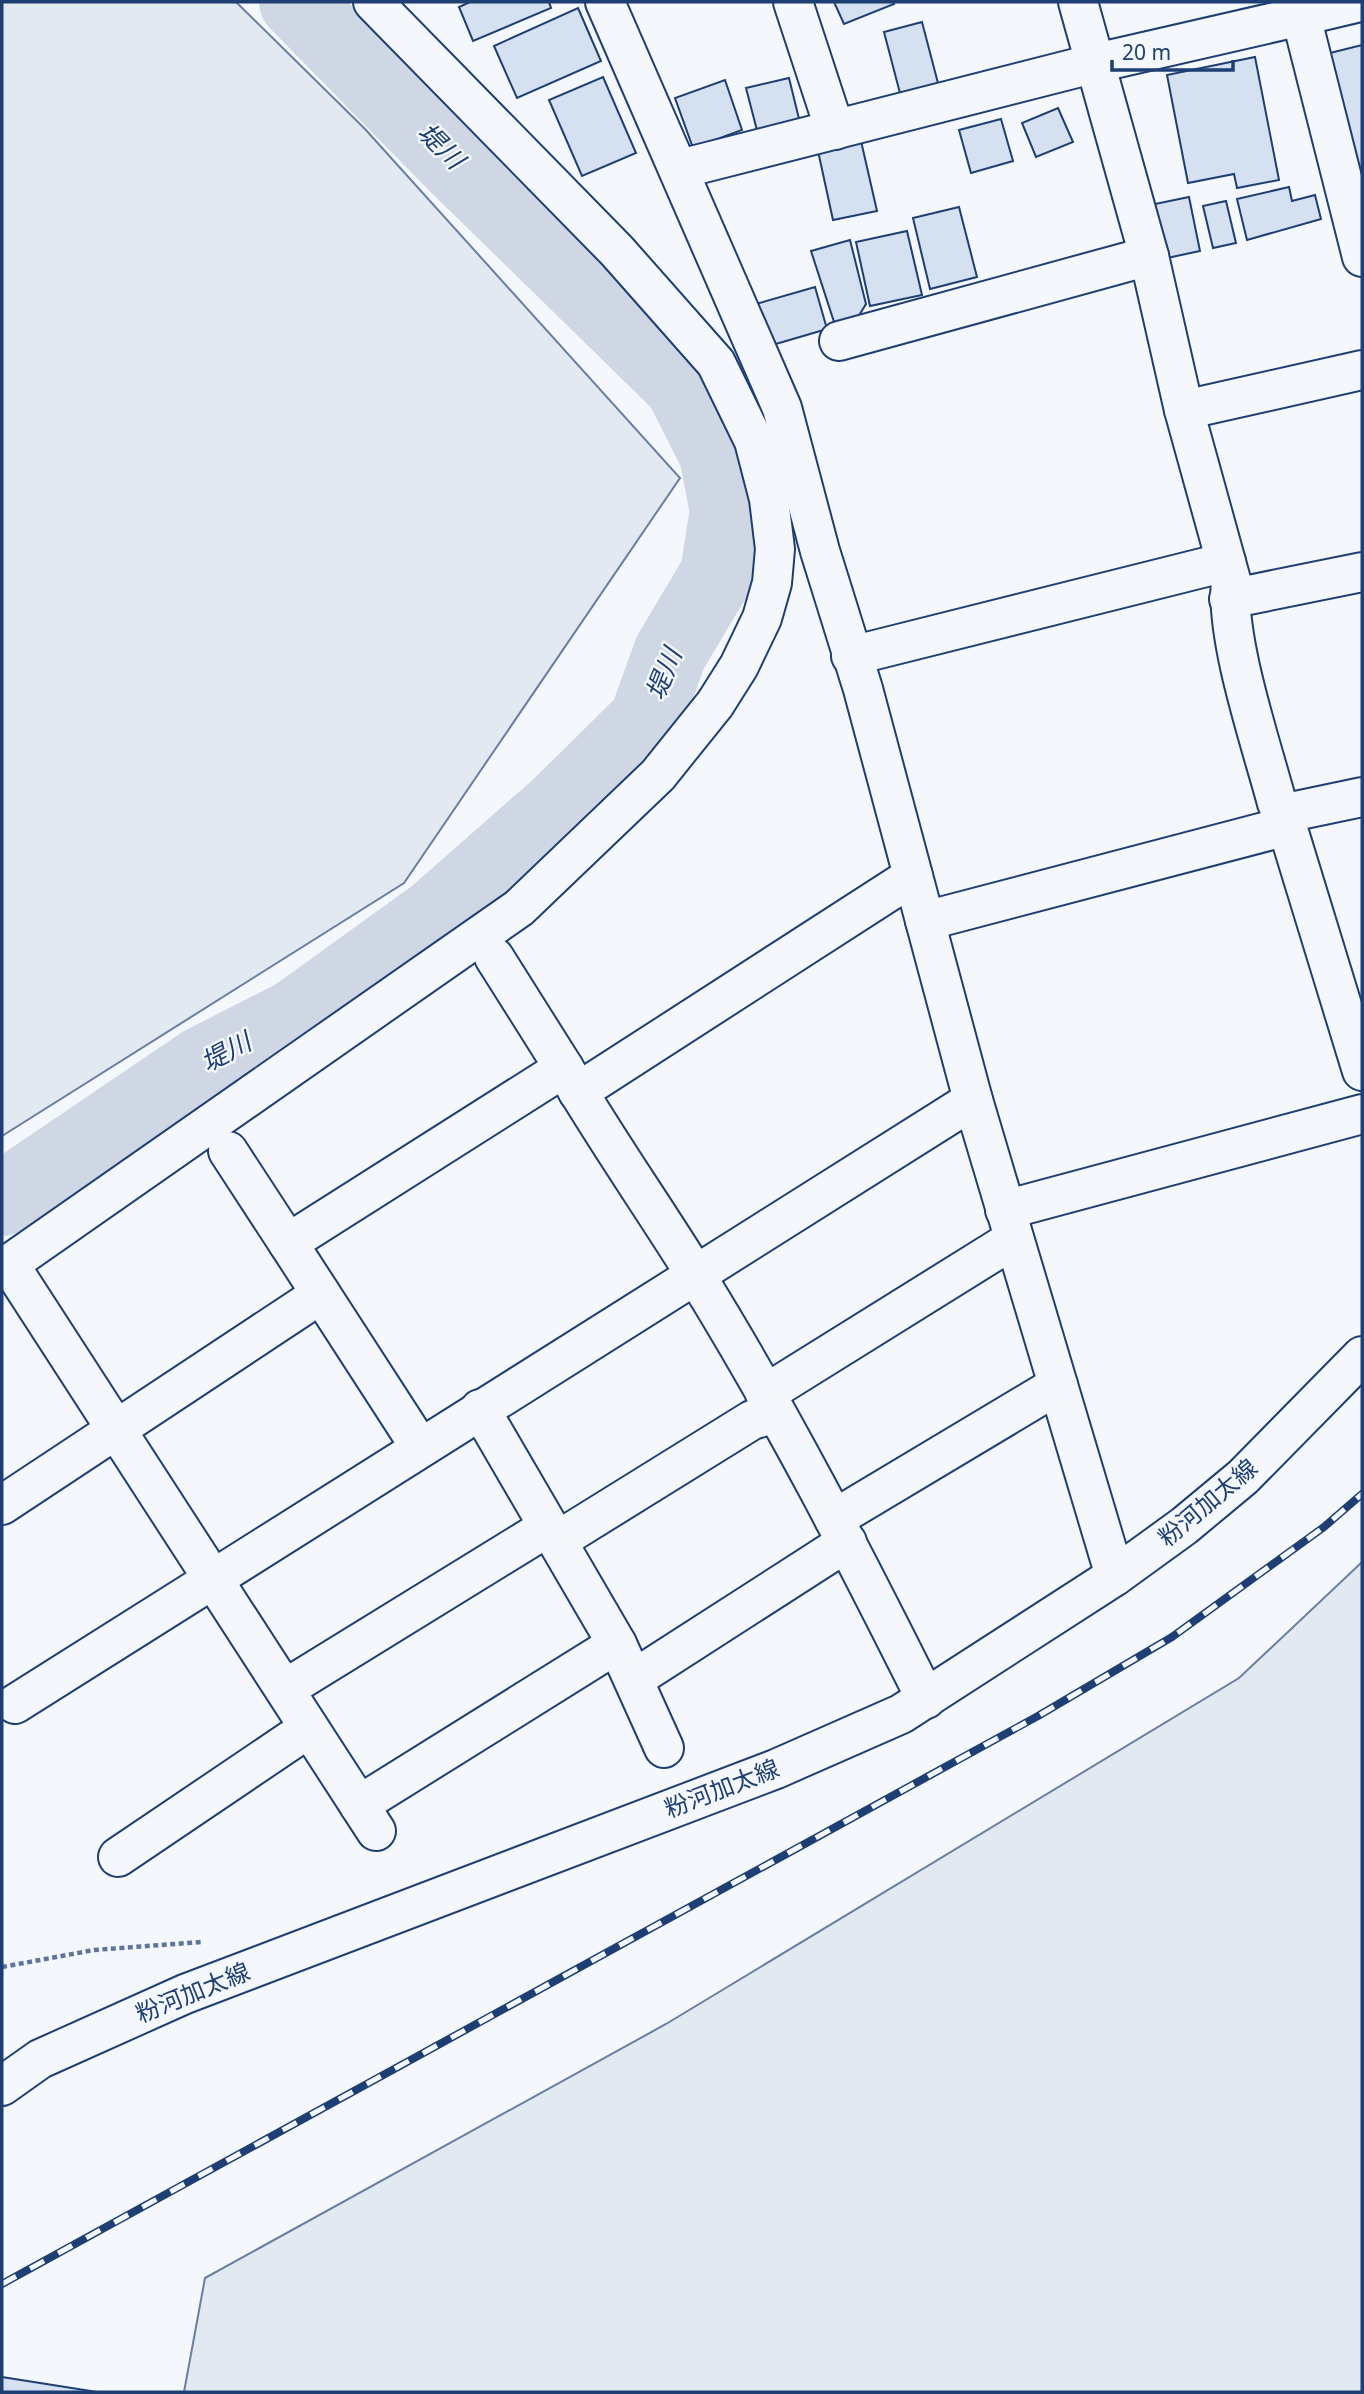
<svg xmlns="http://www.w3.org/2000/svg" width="1364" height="2394" viewBox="0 0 1364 2394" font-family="'Noto Sans','Noto Sans JP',sans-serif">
	<rect width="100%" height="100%" fill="#f4f7fb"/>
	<g fill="#e3e9f0" stroke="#687fa3" stroke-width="2">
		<polygon points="2,2 236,2 365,129 680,478 404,883 2,1136"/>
		<polygon points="1362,1562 1362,2392 184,2392 205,2278 666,2024 1239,1678"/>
	</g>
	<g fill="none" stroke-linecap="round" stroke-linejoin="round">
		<polyline stroke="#cfd7e4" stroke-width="74" points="2,1199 201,1064 295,1016 435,915 559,806 646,720 670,653 717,574 727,511 716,454 681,385 455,164 296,2"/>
	</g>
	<g fill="#d5e0f0" stroke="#1d3f73" stroke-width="2">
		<polygon points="470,2 549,2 551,8 473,41 459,7"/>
		<polygon points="834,2 893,2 894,4 844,24"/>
		<polygon points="578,8 601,61 517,98 494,46"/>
		<polygon points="922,22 939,87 901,97 884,32"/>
		<polygon points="1362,45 1362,200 1322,55"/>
		<polygon points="1255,57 1279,180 1237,188 1234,174 1188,183 1167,75"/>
		<polygon points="603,77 636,153 582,176 549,100"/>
		<polygon points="789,78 801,127 759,138 746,88"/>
		<polygon points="725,80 742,130 693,148 675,98"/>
		<polygon points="1058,108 1073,142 1036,157 1022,123"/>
		<polygon points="1001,119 1013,161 971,173 959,130"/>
		<polygon points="861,141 877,211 833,220 818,151"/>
		<polygon points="1289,187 1292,201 1315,195 1321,219 1247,240 1237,199"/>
		<polygon points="1189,197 1200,251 1167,258 1155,204"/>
		<polygon points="1226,201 1236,243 1213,248 1203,206"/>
		<polygon points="959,207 977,277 930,289 913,218"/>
		<polygon points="907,231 922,295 870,306 856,242"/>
		<polygon points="850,240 866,304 858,317 836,328 811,251"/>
		<polygon points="815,287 827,329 769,346 756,304"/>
		<polygon points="2,2377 97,2392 2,2392"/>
	</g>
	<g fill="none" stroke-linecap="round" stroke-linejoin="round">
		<g stroke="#1d3f73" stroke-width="42">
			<g id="minor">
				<polyline points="605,2 782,408 820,551 863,689 973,1100 1115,1576"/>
				<polyline points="793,2 835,130"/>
				<path d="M1078,2L1149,256L1184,410L1231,580C1225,639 1261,743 1277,803L1287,826L1362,1071"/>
				<polyline points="1301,16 1360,2"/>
				<polyline points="680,169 1096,63 1301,16 1362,257"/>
				<polyline points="839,341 1149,256"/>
				<polyline points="1184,410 1362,370"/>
				<polyline points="1229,599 1362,572"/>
				<polyline points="851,656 1226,562"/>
				<polyline points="1281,814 1362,797"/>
				<polyline points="925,921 1287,826"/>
				<polyline points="494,957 564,1068"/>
				<polyline points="578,1092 913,876"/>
				<polyline points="228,1151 288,1243"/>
				<polyline points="1005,1210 1362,1114"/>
				<polyline points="9,1264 376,1831"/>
				<polyline points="2,1269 519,908 658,775 715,704 739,666 762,618 772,583 775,549 769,499 754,441 716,363 617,251 373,2"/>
				<polyline points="765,1394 1014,1239"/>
				<polyline points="480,1409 617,1644 664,1748"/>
				<path d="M420,1447L288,1243L564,1068C605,1138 652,1205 695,1274C780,1411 854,1555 926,1699"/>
				<polyline points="2,1505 321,1294"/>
				<polyline points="834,1519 1058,1385"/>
				<polyline points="557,1541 752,1420 776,1413"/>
				<polyline points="634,1679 847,1542"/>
				<polyline points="285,1689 548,1527"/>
				<polyline points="15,1704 973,1100"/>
				<polyline points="359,1805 617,1644"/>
				<polyline points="118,1857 309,1728"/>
			</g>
		</g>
		<g stroke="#1d3f73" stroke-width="42">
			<polyline id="major" points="2,2086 40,2059 185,1994 776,1769 901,1714 1115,1576 1184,1526 1243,1477 1362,1356"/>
		</g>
		<polyline stroke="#5e769c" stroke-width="4.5" stroke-dasharray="5 3.5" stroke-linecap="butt" points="2,1967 94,1950 202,1942"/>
		<use href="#minor" stroke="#f4f7fb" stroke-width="38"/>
		<use href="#major" stroke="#f4f7fb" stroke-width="38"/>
		<g stroke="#1d3f73" stroke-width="8">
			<polyline id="rail" points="2,2284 1038,1716 1172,1637 1324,1527 1362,1494"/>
		</g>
		<use href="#rail" stroke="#f4f7fb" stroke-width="5" stroke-dasharray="16" stroke-linecap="butt"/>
	</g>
	<g text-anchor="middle" stroke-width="5" stroke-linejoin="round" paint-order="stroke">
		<g font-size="24" fill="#1d3f73" stroke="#f4f7fb">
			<text transform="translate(1208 1503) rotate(-40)" y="8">粉河加太線</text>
			<text transform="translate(722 1789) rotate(-21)" y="8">粉河加太線</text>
			<text transform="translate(193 1993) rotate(-22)" y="8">粉河加太線</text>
		</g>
		<g font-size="26" font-style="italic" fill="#1d3f73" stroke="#f4f7fb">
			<text transform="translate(441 146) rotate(45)" y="9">堤川</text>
			<text transform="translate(664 674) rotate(-68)" y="9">堤川</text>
			<text transform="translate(226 1052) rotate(-28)" y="9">堤川</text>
		</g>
	</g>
	<rect width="1364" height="2394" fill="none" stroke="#1d3f73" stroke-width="7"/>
	<path d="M1112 60v10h121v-10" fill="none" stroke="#1d3f73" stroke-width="3.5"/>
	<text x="1122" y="60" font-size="21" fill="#1d3f73" stroke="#f4f7fb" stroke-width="5" paint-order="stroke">20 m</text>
</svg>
